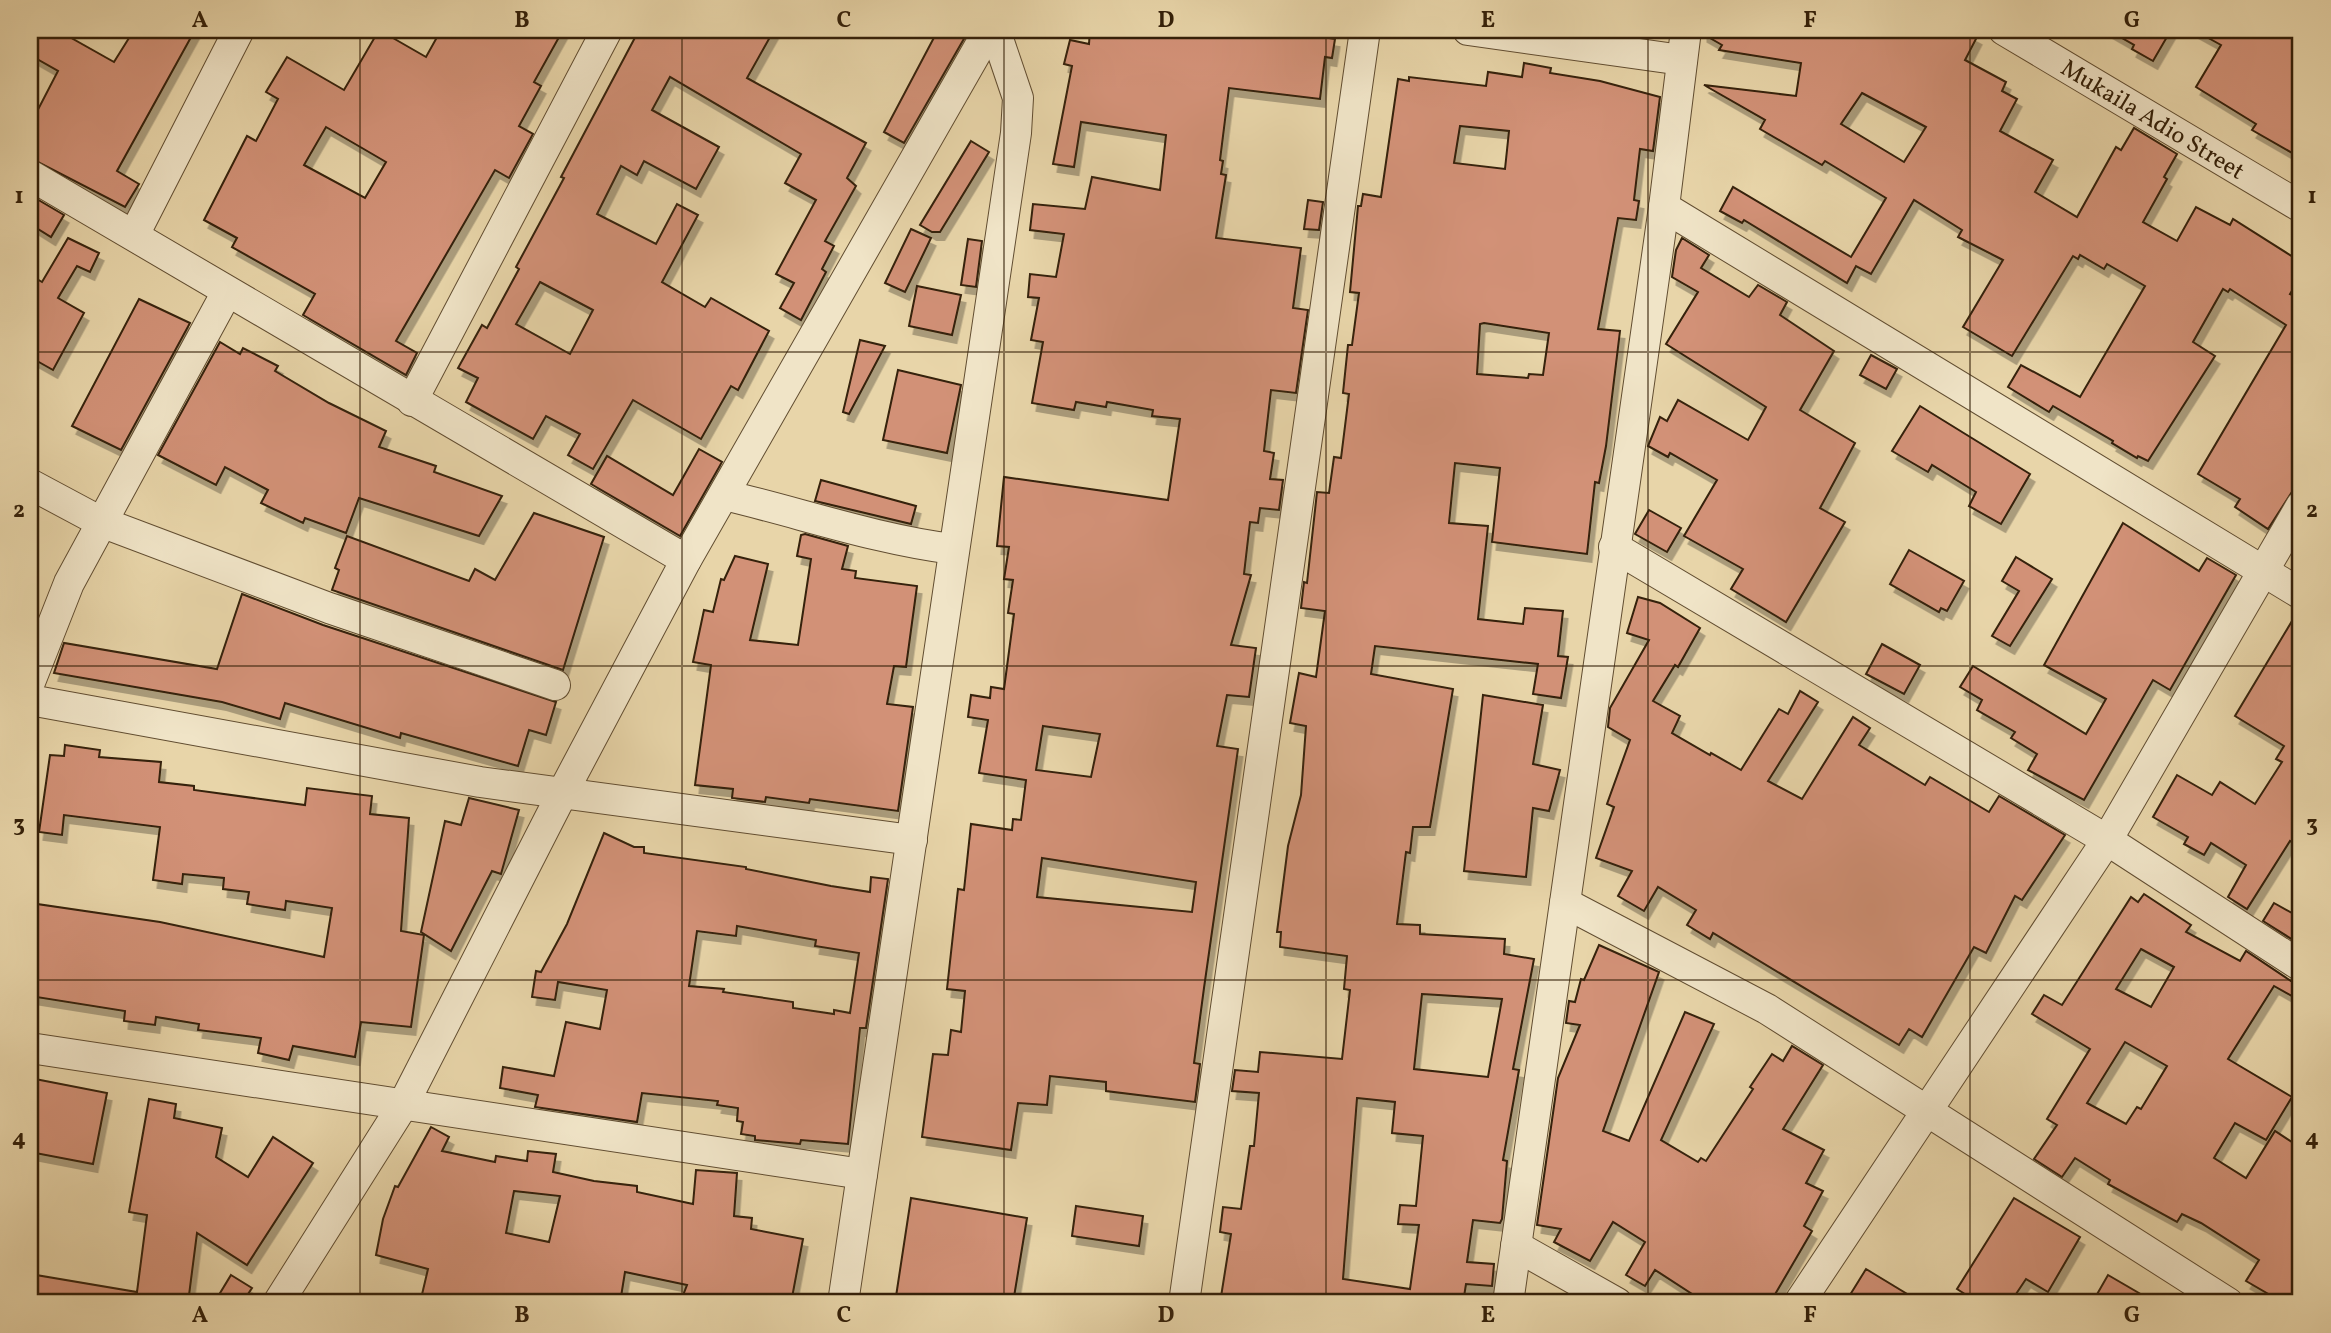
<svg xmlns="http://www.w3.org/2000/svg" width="2331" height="1333" viewBox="0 0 2331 1333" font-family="Vollkorn,serif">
	<defs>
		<filter id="shadow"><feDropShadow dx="4.5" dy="8" stdDeviation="0" flood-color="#0004"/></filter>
	</defs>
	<rect width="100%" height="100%" fill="#e8d5a9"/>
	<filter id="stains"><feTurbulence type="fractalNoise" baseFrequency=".00286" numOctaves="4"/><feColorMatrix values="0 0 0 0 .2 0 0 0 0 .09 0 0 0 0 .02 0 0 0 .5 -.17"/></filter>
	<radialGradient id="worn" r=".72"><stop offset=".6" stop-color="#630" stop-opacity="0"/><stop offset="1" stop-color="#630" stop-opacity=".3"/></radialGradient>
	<g fill="#d29177" stroke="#342009" stroke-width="2" fill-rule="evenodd" filter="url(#shadow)">
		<polygon points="30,30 57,30 114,62 134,30 195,30 117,171 139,184 125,207 30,158 30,125 58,71 30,55"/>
		<path d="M379,30L426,57L441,30H563L534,82L541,86L519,126L533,134L509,178L495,170L396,341L417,353L406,375L303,315L315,294L232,247L237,238L204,220L247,136L256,141L278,99L266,92L287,57L344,90ZM326,127L386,162L365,198L304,165Z"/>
		<path d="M639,30H774L747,78L866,143L847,178L856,186L825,241L834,246L822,269L826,272L801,320L780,308L794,283L776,274L816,200L785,183L801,154L670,77L652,110L719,147L696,189L644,161L637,175L621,166L597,214L656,244L677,204L698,215L662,282L705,307L711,298L769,331L738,390L731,386L701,439L633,400L593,469L568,455L580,434L546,416L533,439L466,402L478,378L458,368L482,325L487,328L519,269L516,267L564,178L561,177ZM540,282L593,310L570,354L516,324Z"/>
		<polygon points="938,30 969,30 904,143 884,132"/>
		<path d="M1090,30H1280L1335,39L1332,58L1325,57L1320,99L1229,88L1220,160L1223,161L1221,174L1226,175L1216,238L1301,248L1293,308L1308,310L1296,393L1271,390L1264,451L1274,453L1270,479L1283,480L1279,510L1260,508L1258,523L1250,522L1244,574L1251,575L1231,645L1256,648L1249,697L1227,695L1217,746L1238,749L1204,988L1194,1063L1200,1064L1195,1102L1106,1091V1082L1050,1076L1047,1105L1018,1103L1011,1150L922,1137L933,1054L948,1055L951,1030L961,1032L965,991L947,989L958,889L964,890L971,824L1012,830L1013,819L1021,820L1026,780L979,773L988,720L968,717L971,695L990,698L991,687L1004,689L1014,614L1008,613L1013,580L1004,579L1009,547L997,546L1004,477L1168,500L1180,419L1152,416L1153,410L1107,402L1106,407L1076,402L1074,410L1032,403L1043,342L1031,340L1039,298L1028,297L1030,274L1056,277L1064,234L1030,230L1033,204L1085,209L1092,177L1160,190L1166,135L1081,122L1074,167L1053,164L1072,66L1064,64L1070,40L1089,44ZM1043,726L1100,734L1091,777L1036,770ZM1042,858L1196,882L1192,912L1037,897Z"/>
		<path d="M1703,30H1964L1977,37L1965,60L2006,82L2002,91L2017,99L2000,131L2053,160L2035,192L2077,217L2116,147L2121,150L2134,128L2177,154L2164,177L2167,179L2143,222L2177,241L2196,207L2230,225L2233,219L2301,262V276L2290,294L2301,299V478L2268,529L2235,507L2240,499L2198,474L2286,325L2230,289L2228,292L2223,289L2193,342L2215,356L2148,461L2138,456L2137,458L2112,443L2113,441L2053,406L2049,412L2008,387L2021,365L2080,397L2145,286L2107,264L2104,269L2080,255L2078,259L2073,256L2012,356L1963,327L2003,260L1958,237L1962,230L1914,200L1871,274L1856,266L1847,283L1744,220L1742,223L1720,211L1733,187L1851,257L1886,198L1825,161L1822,165L1760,129L1765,120L1704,85L1796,96L1801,63L1719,50L1722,45L1703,34ZM1862,93L1926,127L1904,162L1841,124Z"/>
		<polygon points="2108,30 2171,30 2153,61 2132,49 2134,45"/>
		<polygon points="2194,30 2301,30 2301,158 2252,130 2256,124 2196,87 2221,45"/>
		<path d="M1524,63L1551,68L1550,73L1600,81L1660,97L1653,151L1640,149L1634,200L1639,201L1636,220L1618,218L1598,329L1620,331L1606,446L1599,483L1595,482L1587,554L1492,542L1500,468L1455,463L1449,523L1488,526L1478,619L1523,624L1525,608L1563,611L1558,656L1568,657L1561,698L1533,694L1538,664L1375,646L1371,674L1453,689L1430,827H1413L1410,853L1406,852L1397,924L1420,925V934L1505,939L1504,954L1534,959L1513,1069L1519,1070L1503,1160L1507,1161L1502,1219L1500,1223L1473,1220L1467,1262L1494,1264L1492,1286L1466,1284L1463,1303H1220L1231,1234L1220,1232L1223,1207L1241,1209L1250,1146H1254L1259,1093L1232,1091L1235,1070L1258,1072L1260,1052L1342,1059L1350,990L1344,989L1347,956L1280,947L1281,932H1277L1288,846L1301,795L1306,726L1290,723L1299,673L1316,677L1325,611L1301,608L1304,582L1307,583L1317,492L1329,493L1334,457L1341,458L1349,394L1343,393L1348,345H1352L1359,293L1350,292L1358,206H1361L1363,194L1381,197L1398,79L1409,81V77L1486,86L1488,72L1522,77ZM1460,126L1509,131L1505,169L1454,163ZM1484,323L1549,333L1543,375L1529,374L1528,378L1477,374L1480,324ZM1422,994L1502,999L1488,1077L1414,1069ZM1357,1098L1395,1102L1392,1133L1423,1136L1416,1206L1400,1205L1398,1224L1419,1225L1410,1289L1343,1279Z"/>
		<polygon points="971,141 989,152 940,232 932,232 920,225"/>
		<polygon points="30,195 64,215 51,237 30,224"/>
		<polygon points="1308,200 1323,202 1319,230 1304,229"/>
		<polygon points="911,229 931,238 905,292 885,283"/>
		<polygon points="68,238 99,253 90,272 77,266 58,298 84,313 53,370 30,357 30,275 42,282"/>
		<polygon points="1682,238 1709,255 1701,268 1749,297 1758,285 1787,302 1780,315 1834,351 1800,410 1855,443 1820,508 1845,522 1786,622 1731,589 1743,569 1684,536 1717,480 1670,453 1668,457 1648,446 1660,417 1667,421 1678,400 1748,440 1766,407 1666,344 1698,292 1672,277 1676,250"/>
		<polygon points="968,239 982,241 976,287 961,285"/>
		<polygon points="917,286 961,295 952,335 909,326"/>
		<polygon points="139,299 190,323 121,450 72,426"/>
		<polygon points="860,340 885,346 849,414 843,412"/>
		<polygon points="220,342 240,354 243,348 278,366 275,371 329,403 386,431 379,447 436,466 434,472 502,496 479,536 359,498 346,533 305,518 303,523 261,503 268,490 225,467 216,485 158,455"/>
		<polygon points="1871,355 1897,369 1886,389 1860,375"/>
		<polygon points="898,370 961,385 947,453 883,440"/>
		<polygon points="1920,406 2030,474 2001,524 1969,506 1976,492 1932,465 1928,472 1892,451"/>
		<polygon points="699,449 722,462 680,536 591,484 607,456 673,495"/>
		<polygon points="821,480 916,506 911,524 815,501"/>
		<polygon points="1649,510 1681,528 1667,552 1635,534"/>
		<polygon points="534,513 604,537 563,670 332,590 339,570 335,568 347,536 469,581 475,569 495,580"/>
		<polygon points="2123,523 2199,571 2207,558 2236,575 2170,690 2153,680 2084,800 2028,770 2037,754 2011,738 2015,732 1977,710 1982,700 1960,687 1973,666 2086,734 2106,699 2044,665"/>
		<polygon points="805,534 848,546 842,569 856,571 855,578 917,586 906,667 894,666 887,704 913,707 898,811 810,799 809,803 766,797 765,802 732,798 733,789 695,785 711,665 693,662 704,610 713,612 721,579 724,580 735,556 768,564 750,640 798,645 811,559 797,556 801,535"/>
		<polygon points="1909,550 1964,581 1947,611 1941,608 1939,612 1890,584"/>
		<polygon points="2016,557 2052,579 2010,646 1992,636 2019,591 2002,581"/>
		<polygon points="242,594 323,625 556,702 546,735 529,730 518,766 401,733 400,738 285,703 280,719 222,702 54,673 64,643 217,669"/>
		<polygon points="1638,597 1660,603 1700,628 1678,667 1675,665 1653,701 1680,716 1672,733 1710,755 1711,753 1741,770 1779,709 1788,714 1800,691 1818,702 1768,781 1802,799 1853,717 1870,728 1859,745 1925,785 1930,777 1989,812 1999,796 2065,835 2022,900 2015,896 1986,953 1974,947 1922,1037 1909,1029 1899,1045 1713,933 1710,939 1687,925 1696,910 1658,887 1644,911 1618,896 1632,871 1596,858 1614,807 1607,804 1630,740 1608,727 1610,708 1649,640 1627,633"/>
		<polygon points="2298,611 2301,611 2301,848 2290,841 2247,909 2228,897 2246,865 2211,843 2204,855 2184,844 2188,837 2153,817 2177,775 2212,795 2220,782 2255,804 2282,762 2276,759 2284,746 2235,716"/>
		<polygon points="1882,644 1920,665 1904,694 1866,674"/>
		<polygon points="1483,695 1543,705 1533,764 1560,770 1549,811 1533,808 1526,877 1464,871"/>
		<polygon points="65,745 100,750 99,757 161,762 159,782 194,786 194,790 305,805 307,788 372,796 370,814 409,818 401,931 424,935 411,1027 361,1022 355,1057 293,1046 289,1060 258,1053 261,1038 198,1030 199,1024 156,1017 155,1025 124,1021 125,1011 30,996 30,903 160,922 324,957 332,908 286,901 285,910 247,904 249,892 223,889 224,878 183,874 182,884 153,880 160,827 64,815 62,835 39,832 50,755 64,756"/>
		<polygon points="469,798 519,810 501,874 492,871 451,951 421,932 445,821 461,825"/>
		<path d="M604,833L634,847H644V853L746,867V869L831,886L870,892L871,877L888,879L866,1028H860L848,1144L801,1140L800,1144L755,1140V1136L741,1134L743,1122L737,1121L738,1108L717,1105L718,1101L642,1093L637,1122L535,1107L538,1095L500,1088L503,1067L554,1076L566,1022L600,1029L607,990L558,982L555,1000L532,997L536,971L541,972L567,924ZM737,926L816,940L815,946L859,953L850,1013L834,1010V1014L793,1008V1002L723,992L724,989L689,986L697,931L736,936Z"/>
		<path d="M2144,894L2191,925L2186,932L2240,961L2246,951L2291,981L2301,983V1001L2274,986L2228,1059L2292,1097L2266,1140L2235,1123L2214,1158L2246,1178L2275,1131L2301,1148V1303H2284L2246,1281L2259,1260L2201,1223L2182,1214L2177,1222L2108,1184L2110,1180L2075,1158L2062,1177L2034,1159L2057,1125L2047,1119L2090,1049L2032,1014L2044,995L2062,1005L2131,897L2138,902ZM2141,949L2174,967L2151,1007L2116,989ZM2125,1042L2167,1066L2141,1109L2137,1107L2126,1124L2087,1103Z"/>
		<polygon points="2274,903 2301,918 2301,945 2263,921"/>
		<polygon points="1599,945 1659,972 1603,1131 1629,1141 1685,1012 1714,1024 1661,1140 1698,1162 1701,1158 1706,1161 1753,1089 1750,1087 1772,1054 1783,1061 1792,1046 1823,1065 1783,1129 1824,1150 1806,1183 1823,1191 1804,1226 1812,1231 1770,1303 1706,1303 1655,1270 1645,1286 1626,1275 1645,1242 1613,1222 1590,1261 1554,1242 1561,1229 1537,1225 1558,1078 1580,1025 1566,1023 1569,1001 1575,1002 1581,979 1584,980"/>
		<polygon points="30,1078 107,1093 93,1164 30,1152"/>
		<polygon points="149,1099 176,1104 174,1118 222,1128 216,1157 248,1177 273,1137 313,1163 247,1265 197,1233 188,1303 30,1303 30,1274 137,1292 147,1215 129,1212"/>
		<path d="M431,1127L449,1137L442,1151L495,1162L496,1156L527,1161L528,1151L556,1154L553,1172L594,1181L637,1186V1192L693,1204L696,1170L737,1173L734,1216L752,1218L751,1229L803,1239L791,1303H680L687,1285L625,1272L620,1303H420L428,1269L376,1255L383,1219L395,1186L398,1187ZM514,1191L560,1196L549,1242L506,1233Z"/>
		<polygon points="911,1198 1027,1218 1013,1303 895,1303"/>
		<polygon points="2014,1198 2080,1237 2048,1292 2026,1279 2010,1303 1979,1303 1957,1289"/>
		<polygon points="1076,1206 1143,1216 1139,1246 1072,1236"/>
		<polygon points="1866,1269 1922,1303 1845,1303"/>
		<polygon points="231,1275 252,1288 242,1303 214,1303"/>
		<polygon points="2108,1275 2156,1303 2092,1303"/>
	</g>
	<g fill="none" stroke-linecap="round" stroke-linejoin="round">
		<g stroke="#614d31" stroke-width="32">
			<g id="minor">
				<polyline points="1468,30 1682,60"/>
				<polyline points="2004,30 2301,207"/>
				<polyline points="30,175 686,560"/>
				<polyline points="1664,207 2301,594"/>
				<polyline points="134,235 239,30"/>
				<polyline points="412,401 607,30"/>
				<polyline points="30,484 101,522 329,608 555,685"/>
				<path d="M724,495C801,513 874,539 953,549"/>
				<polyline points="1614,547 2107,840 2301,966"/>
				<polyline points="30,682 69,583 227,292"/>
				<polyline points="30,700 480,782 912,840"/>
				<polyline points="1565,903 1767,1009 2228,1303"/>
				<polyline points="30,1048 862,1174"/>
				<polyline points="1516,1246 1617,1303"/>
				<polyline points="278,1303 403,1105 563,792 686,560 989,30"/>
				<polyline points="843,1303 1016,133 1018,98 995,30"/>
				<polyline points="1184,1303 1365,30"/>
				<polyline points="1508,1303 1664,207 1686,30"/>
				<polyline points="1799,1303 2107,840 2301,506"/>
			</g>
		</g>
		<use href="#minor" stroke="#f0e4c7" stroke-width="30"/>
	</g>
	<path fill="none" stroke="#342009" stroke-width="2" stroke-opacity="0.55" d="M360,30V1303M682,30V1303M1004,30V1303M1326,30V1303M1648,30V1303M1970,30V1303M30,352H2301M30,666H2301M30,980H2301"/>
	<g text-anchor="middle" stroke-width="7" stroke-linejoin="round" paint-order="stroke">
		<g font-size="24" fill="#342009" stroke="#f0e4c7">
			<text transform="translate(2153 119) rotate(31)" y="8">Mukaila Adio Street</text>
		</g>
	</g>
	<rect width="2331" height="1333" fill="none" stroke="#e8d5a9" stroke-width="77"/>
	<rect x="38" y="38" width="2254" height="1256" fill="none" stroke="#342009" stroke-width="2.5"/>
	<g font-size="23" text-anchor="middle" font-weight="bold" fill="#342009">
		<text x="200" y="27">A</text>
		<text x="522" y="27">B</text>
		<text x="844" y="27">C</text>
		<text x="1166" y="27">D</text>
		<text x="1488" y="27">E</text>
		<text x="1810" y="27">F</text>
		<text x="2132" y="27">G</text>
		<text x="19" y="203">1</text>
		<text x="2312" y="203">1</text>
		<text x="19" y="517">2</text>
		<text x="2312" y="517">2</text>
		<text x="19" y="831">3</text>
		<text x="2312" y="831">3</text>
		<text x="19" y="1145">4</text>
		<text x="2312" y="1145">4</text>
		<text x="200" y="1322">A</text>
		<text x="522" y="1322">B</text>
		<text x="844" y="1322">C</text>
		<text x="1166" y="1322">D</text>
		<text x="1488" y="1322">E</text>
		<text x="1810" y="1322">F</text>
		<text x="2132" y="1322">G</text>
	</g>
	<rect width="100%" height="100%" filter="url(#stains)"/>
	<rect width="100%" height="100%" fill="url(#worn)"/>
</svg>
